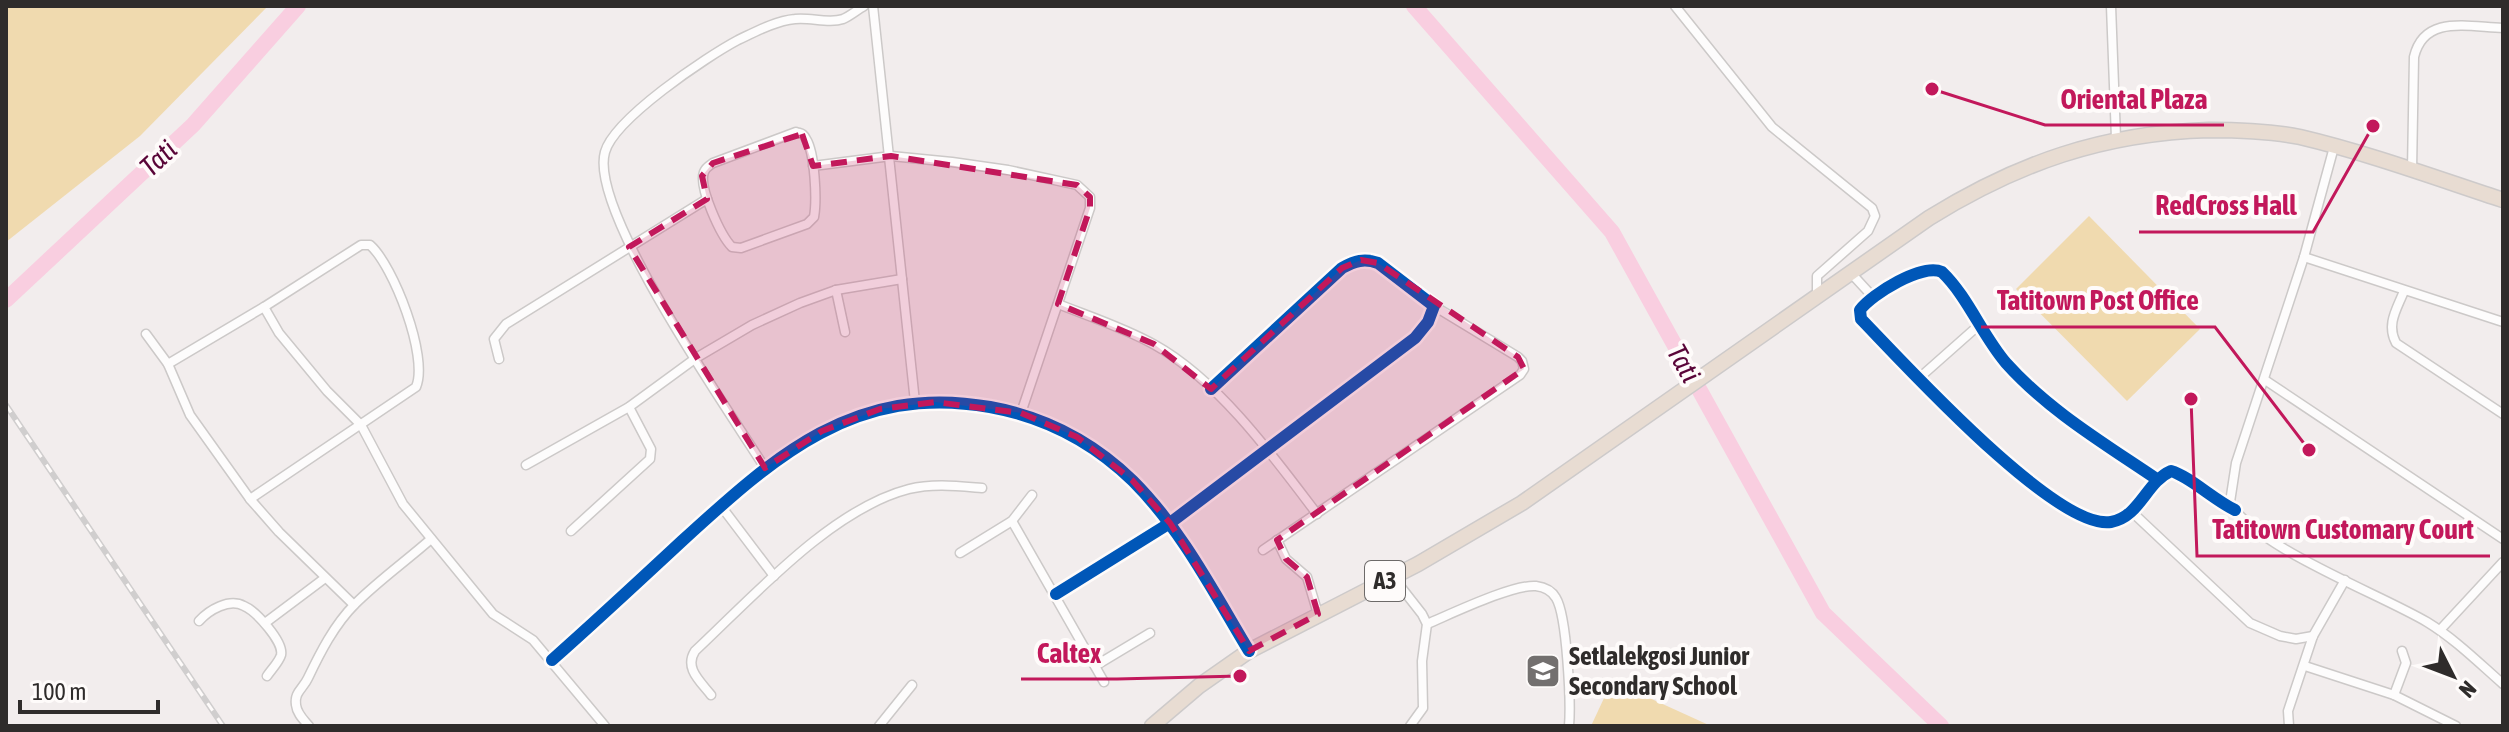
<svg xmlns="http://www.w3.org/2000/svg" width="2509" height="732" viewBox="0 0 2509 732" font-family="'Asap Condensed',sans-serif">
	<rect width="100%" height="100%" fill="#f2eded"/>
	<g fill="#f0daaf">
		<polygon points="6,6 268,6 140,136 6,242"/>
		<polygon points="2089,216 2200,329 2127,401 2016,289"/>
		<polygon points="1612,681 1711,726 1591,726"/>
	</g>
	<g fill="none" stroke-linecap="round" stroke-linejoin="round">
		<g stroke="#f9cee0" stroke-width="16">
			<polyline points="1414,6 1612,232 1823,613 1941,726"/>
			<polyline points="6,300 193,125 298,6"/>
		</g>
		<g stroke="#ccc9c8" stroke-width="11">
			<g id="minor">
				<polyline points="873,6 915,402"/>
				<polyline points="1675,6 1772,127 1872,208 1875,216 1868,231 1817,276 1817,295"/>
				<polyline points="2111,6 2116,138"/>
				<path d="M796,132C802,134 803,133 806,139C815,153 817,200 814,217L807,224L741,248L732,247C721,236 698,187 704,172C706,167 709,166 713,163Z"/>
				<path d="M2334,147L2304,257L2236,463L2230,502C2252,546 2380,594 2427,622C2455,639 2479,663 2503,684"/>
				<polyline points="813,166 891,156 952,162 1008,170 1077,185 1090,197 1090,208 1021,413"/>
				<path d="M2412,170L2414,57C2424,14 2469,27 2503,28"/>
				<polyline points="2304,257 2503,322"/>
				<polyline points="1850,272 1873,297"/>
				<polyline points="836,290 845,332"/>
				<path d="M2404,291C2397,309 2386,324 2396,343L2503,414"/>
				<path d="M1058,304C1091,317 1125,328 1155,345C1218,380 1274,457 1317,514"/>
				<polyline points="264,307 279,333 327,391 361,425 403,504 493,614 533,640 605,726"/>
				<polyline points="146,334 168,364 190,415 250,499 279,532 354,605"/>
				<polyline points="499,359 494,339 506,324 707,199"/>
				<path d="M168,364L264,307L361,245H370C393,265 429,357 416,387L250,499"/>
				<polyline points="1918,379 1979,325"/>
				<polyline points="2265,380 2503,539"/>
				<polyline points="526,465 629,407 696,358 752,325 800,303 836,290 902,279"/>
				<path d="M765,468C729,411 588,210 605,152C614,119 706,57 738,40C755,32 775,21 795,19C810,17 829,24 843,19C850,16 857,10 864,6"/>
				<path d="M2158,480C2105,444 2049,411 2006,363C1982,335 1968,297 1942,272C1922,263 1872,294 1860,310L1861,319C1901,360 2056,531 2111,522C2140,517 2146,482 2171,471C2189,476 2214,500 2235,510"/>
				<polyline points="721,506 774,576"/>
				<polyline points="2132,512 2250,623 2280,636 2296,639 2313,636"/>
				<polyline points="1012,521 1104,682"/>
				<polyline points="571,531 650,459 651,449 629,407"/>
				<polyline points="1277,540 1286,559 1307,577 1318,614"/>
				<polyline points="1263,550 1520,375 1524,369 1522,361 1518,357 1434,306"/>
				<polyline points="960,553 1012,521 1032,495"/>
				<polyline points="1393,577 1422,614 1427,624 1422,661 1423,708 1410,726"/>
				<path d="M1056,594L1170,523L1415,338L1428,322L1434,306L1378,263C1364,258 1355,261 1342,268L1211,389"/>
				<path d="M199,621C209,610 229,598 244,606C256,611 284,642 281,655C279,662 271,670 267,676"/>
				<polyline points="265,623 325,578"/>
				<path d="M1427,624C1451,614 1513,584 1536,586C1544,587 1552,591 1556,598C1567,616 1571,703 1569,726"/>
				<polyline points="2440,630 2503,562"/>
				<polyline points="2402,651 2406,663 2394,695 2456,726"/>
				<path d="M552,660C596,621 639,581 682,541C775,456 855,383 990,407C1045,417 1093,442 1133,481C1182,530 1214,593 1249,651"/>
				<polyline points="1095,666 1150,633"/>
				<polyline points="2305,666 2394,695"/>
				<path d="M711,695C700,681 684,668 695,651C753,597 831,509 909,489C933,483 958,486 982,488"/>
				<path d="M309,726C304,720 297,714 296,705C294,692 303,689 308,678C320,653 334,625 355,604C378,581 406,561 431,539"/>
				<polyline points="879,726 912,685"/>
				<polyline points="2289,726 2288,711 2313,636 2345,580"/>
			</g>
		</g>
		<g stroke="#cdcaca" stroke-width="17">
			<path id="trunk" d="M1152,726L1199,686L1249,651L1418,564L1522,503L1929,218C2018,163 2103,133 2209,130C2239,130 2270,131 2300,137C2368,153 2436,178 2503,200"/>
		</g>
		<use href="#minor" stroke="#fdfcfc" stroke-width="8"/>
		<use href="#trunk" stroke="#e8dcd2" stroke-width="14"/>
		<g stroke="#d0cece" stroke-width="6">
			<polyline id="rail" points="6,405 223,726"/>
		</g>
		<use href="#rail" stroke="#fefbfa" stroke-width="3" stroke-dasharray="9" stroke-linecap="butt"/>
		<g stroke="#fefbfa" stroke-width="17">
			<g id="cycleway">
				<path d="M2158,480C2105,444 2049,411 2006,363C1982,335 1968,297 1942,272C1922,263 1872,294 1860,310L1861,319C1901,360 2056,531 2111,522C2140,517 2146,482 2171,471C2189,476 2214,500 2235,510"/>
				<path d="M1056,594L1170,523L1415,338L1428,322L1434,306L1378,263C1364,258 1355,261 1342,268L1211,389"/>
				<path d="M552,660C596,621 639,581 682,541C775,456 855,383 990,407C1045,417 1093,442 1133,481C1182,530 1214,593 1249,651"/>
			</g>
		</g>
		<use href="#cycleway" stroke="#0057b8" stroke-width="12"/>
	</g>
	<path fill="#c2185b" fill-opacity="0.2" stroke="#c2185b" stroke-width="6" stroke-dasharray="16 10" stroke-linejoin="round" d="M802,134L813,166L891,156L1077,185L1090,197V208L1058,304L1154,344L1211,389L1342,268L1361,260L1378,263L1518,357L1524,369L1277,540L1286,559L1307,577L1318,614L1249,651L1170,523L1132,480L1077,437L1021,413L935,402L880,409L822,431L765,468L629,247L707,199L702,176L713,163Z"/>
	<defs>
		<g id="school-square" transform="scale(1.8)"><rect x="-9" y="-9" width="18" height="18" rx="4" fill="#73706f" stroke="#fefbfa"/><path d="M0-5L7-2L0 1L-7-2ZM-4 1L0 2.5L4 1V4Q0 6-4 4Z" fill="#fff"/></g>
	</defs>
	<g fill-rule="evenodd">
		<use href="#school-square" x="1543" y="671"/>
	</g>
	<g text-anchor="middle" stroke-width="8" stroke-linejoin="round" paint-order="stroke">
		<rect fill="#fefbfa" stroke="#6d6a69" stroke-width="2" x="1365" y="561" width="40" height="40" rx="6"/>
		<g font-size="24" font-weight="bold" fill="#2f2c2b">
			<text x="1385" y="589">A3</text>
		</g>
		<g font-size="26" font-weight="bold" fill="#2f2c2b" stroke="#fefbfa" text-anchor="start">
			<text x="1569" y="665">Setlalekgosi Junior<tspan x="1569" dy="30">Secondary School</tspan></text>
		</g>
		<g font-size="28" font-style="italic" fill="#590538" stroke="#fefbfa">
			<text transform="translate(158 158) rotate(-43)" y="10">Tati</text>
			<text transform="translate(1684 363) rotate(61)" y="10">Tati</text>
		</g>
	</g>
	<path fill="none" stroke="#c2185b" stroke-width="3" d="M1932 89L2045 125H2224M2373 126L2313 232H2139M2309 450L2215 327H1981M2191 399L2197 556H2490M1240 676L1117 679H1021"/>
	<g fill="#c2185b" stroke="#fefbfa" stroke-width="3">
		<circle cx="1932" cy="89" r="8"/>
		<circle cx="2373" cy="126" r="8"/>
		<circle cx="2309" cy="450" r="8"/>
		<circle cx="2191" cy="399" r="8"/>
		<circle cx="1240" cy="676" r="8"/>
	</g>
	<g font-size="28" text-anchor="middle" font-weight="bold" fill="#c2185b" stroke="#fefbfa" stroke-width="8" stroke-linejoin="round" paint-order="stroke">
		<text x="2134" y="109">Oriental Plaza</text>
		<text x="2226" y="215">RedCross Hall</text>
		<text x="2098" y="310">Tatitown Post Office</text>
		<text x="2343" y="539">Tatitown Customary Court</text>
		<text x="1069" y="663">Caltex</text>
	</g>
	<rect width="2509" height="732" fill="none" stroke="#2f2c2b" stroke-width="16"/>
	<g transform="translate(2453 676) rotate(132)" stroke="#fefbfa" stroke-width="6" paint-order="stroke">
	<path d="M0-6L14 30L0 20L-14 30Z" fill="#2f2c2b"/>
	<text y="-12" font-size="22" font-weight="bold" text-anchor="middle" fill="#2f2c2b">N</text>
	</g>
	<path d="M20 700v12h138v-12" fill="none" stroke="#2f2c2b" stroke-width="4"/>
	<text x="32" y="700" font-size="24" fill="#2f2c2b" stroke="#fefbfa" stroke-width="6" paint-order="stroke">100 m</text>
</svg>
